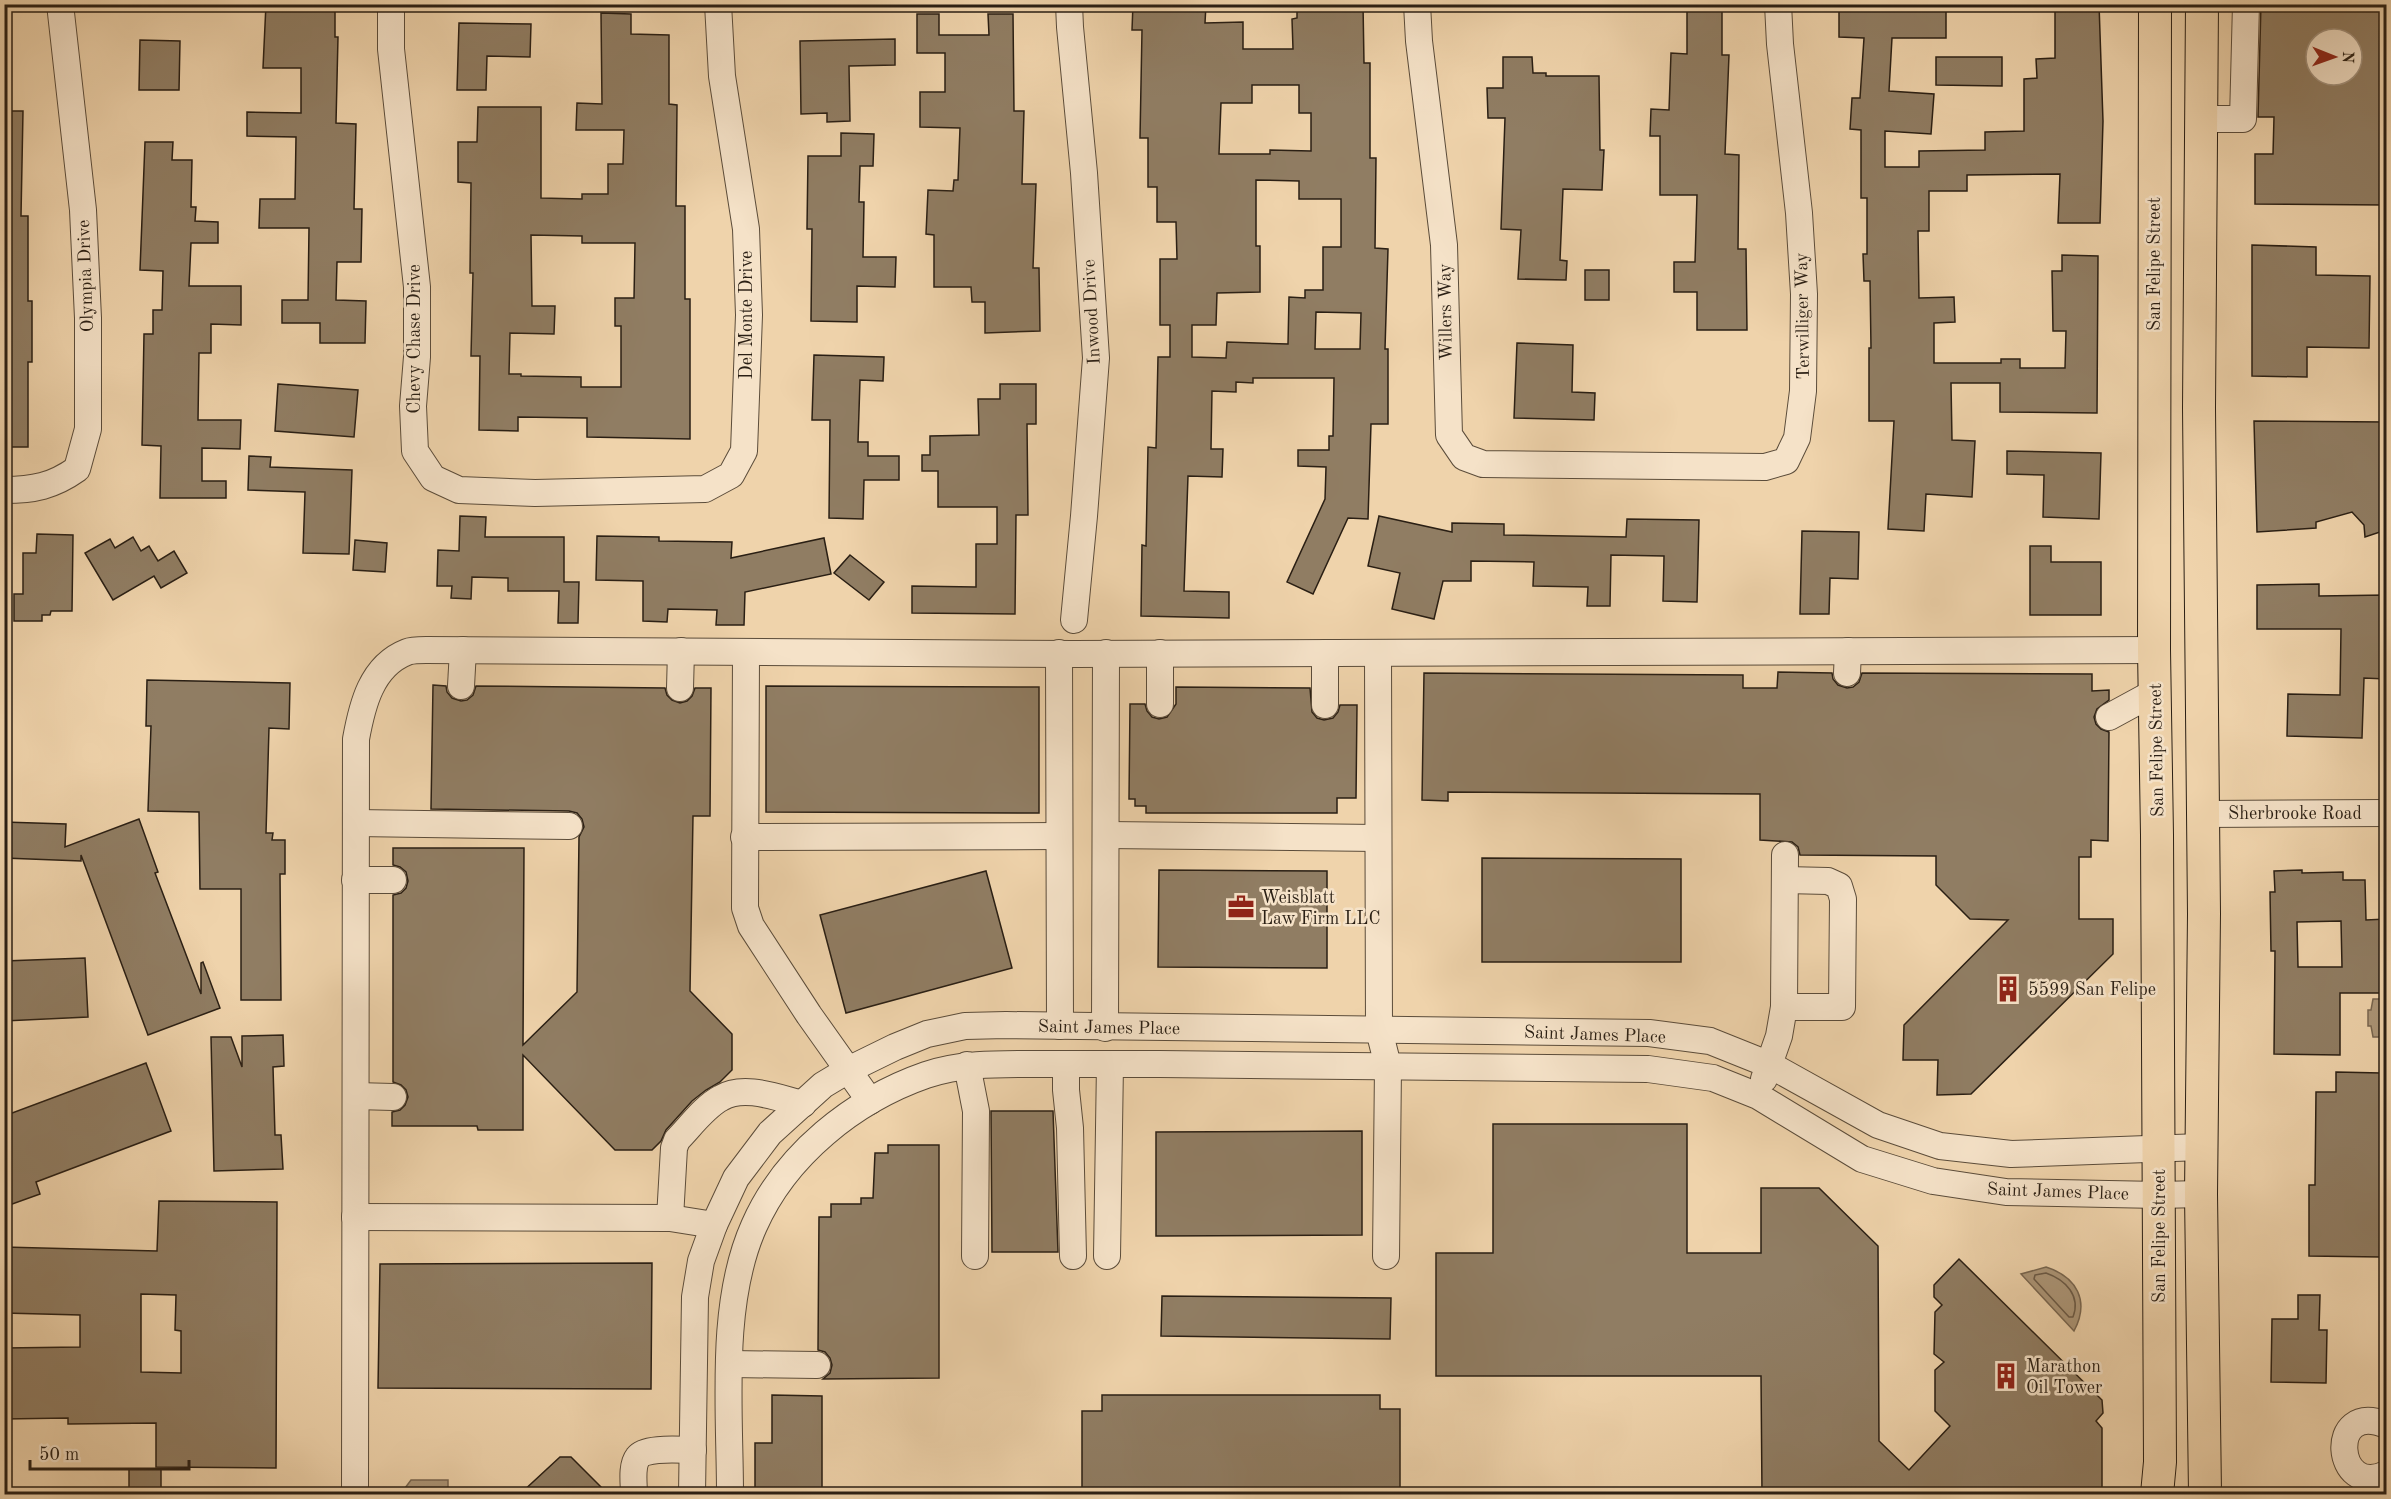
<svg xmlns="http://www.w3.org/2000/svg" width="2391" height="1499" viewBox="0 0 2391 1499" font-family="'Old Standard TT',serif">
	<rect width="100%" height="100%" fill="#efd3ab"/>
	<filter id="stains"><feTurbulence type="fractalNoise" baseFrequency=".00333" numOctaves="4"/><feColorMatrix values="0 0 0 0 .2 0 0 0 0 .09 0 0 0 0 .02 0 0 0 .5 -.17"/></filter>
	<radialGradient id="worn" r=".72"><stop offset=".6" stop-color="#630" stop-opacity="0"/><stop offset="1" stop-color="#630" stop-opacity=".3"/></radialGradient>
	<g fill="#ac9678" stroke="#786650" stroke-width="1.5">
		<polygon points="2373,999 2386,999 2386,1037 2373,1037 2371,1026 2368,1026 2368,1010 2371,1010"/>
		<path d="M2046,1267C2077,1277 2090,1301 2074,1331L2021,1274Z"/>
		<polygon points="411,1480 448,1480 448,1494 405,1494 405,1488"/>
	</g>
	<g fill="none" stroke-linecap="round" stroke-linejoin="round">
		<path stroke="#6b5a46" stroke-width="1.5" d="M2046,1273C2066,1280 2081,1296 2073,1317H2069L2034,1279L2035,1275Z"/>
	</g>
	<g fill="#907d63" stroke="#2a1f14" stroke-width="1.5" fill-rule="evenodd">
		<polygon points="266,4 335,4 335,37 338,37 336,123 356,124 354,209 362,209 361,262 337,262 336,300 366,301 365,343 320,343 320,323 282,323 282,300 308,300 309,228 259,228 260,199 295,199 296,137 247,136 247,112 301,113 301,68 263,68"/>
		<path d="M1133,4H1206L1205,23L1243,22V49H1293L1292,19L1297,18V4H1363L1364,63H1370V158H1376L1375,248L1388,249L1385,349H1388V424H1371L1368,519L1348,518L1313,594L1287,582L1325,499L1326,467L1298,466V450H1329V436H1333L1334,378H1253V383L1236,382V392L1212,391L1211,449H1223L1222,477L1188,476L1184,591L1229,592V618L1141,616L1142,545L1146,546L1148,447L1156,448L1158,357H1170V325H1160V259H1177L1176,222H1157V187H1148V138H1140L1142,30H1132ZM1252,85H1299V113H1311V151L1270,150V154H1219L1221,103H1252ZM1256,180L1299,181V199H1341V247H1323V290H1305V298L1289,297L1288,344L1227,342L1226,358L1192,357V325H1216L1217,293L1260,292V246H1256ZM1316,312L1361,313L1360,349H1315Z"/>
		<polygon points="1687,4 1722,4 1722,55 1729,55 1725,154 1739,155 1738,249 1746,249 1747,330 1697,330 1697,292 1674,292 1674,262 1695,262 1697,195 1660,195 1660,136 1650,136 1651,109 1669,110 1671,53 1687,54"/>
		<polygon points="1839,4 1946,4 1946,38 1892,38 1889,91 1934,94 1931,134 1885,131 1885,167 1919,167 1919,151 1985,150 1985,132 2024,131 2024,79 2037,78 2036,59 2055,58 2055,4 2099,4 2103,121 2100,223 2058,223 2060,174 1967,175 1967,191 1929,191 1929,231 1918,231 1919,298 1954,297 1955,322 1934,323 1934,363 2001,363 2001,359 2020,359 2020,368 2065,368 2066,331 2053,331 2052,271 2062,271 2062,255 2098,256 2097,413 2000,412 2000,383 1951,383 1952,440 1975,441 1972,497 1926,494 1924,531 1888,529 1894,421 1869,421 1869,348 1871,348 1870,281 1864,281 1863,254 1867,254 1867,198 1861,198 1861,130 1850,129 1852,98 1860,98 1864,38 1839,37"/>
		<path d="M2261,4H2386V205L2255,204V154H2273L2274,117H2258ZM2316,39H2352V75H2316Z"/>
		<path d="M601,13L631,14V34L669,35V104L677,105L676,206H685V299H690V439L587,437V418L518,417V431L479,430L480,356H471L473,273H470L471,183L458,182V142H477L478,107H541V198L582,199V194H608V164H623L624,130H576L577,103L602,104ZM531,235L582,236V243H635L634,298H615V326H621V387H581V377L521,376V374H509L510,333L554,334L555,306H532Z"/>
		<polygon points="917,14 939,14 939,35 989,35 988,14 1013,14 1014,111 1024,111 1022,184 1036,184 1033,268 1039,268 1040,331 985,333 985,302 972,302 971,287 934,287 934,235 926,234 928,190 953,191 954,180 958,180 960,128 920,127 920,92 945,92 945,53 917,53"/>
		<polygon points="459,23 531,24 530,57 487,56 486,90 457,90"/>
		<polygon points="895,39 895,65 849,66 850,121 827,122 827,113 801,114 800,41"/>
		<polygon points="140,40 180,41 179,90 139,90"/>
		<polygon points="1503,57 1532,57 1533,73 1546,73 1546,76 1599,76 1600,150 1604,150 1602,190 1563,189 1560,260 1567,261 1566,280 1518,279 1521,230 1501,229 1505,118 1488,118 1487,88 1503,88"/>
		<polygon points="1936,57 2002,57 2002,86 1936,85"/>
		<polygon points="4,111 23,111 21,216 28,216 28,301 32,301 32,362 28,362 28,447 4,447"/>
		<polygon points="841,133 874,134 873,166 860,166 859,202 864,202 863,257 896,257 895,287 857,286 857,322 811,321 812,229 807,229 808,156 841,156"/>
		<polygon points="145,142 173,142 172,160 192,160 191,207 196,207 195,221 218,222 218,243 191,243 189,286 241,286 241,325 211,324 211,353 199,353 198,420 241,420 240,449 202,448 202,481 226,481 226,498 160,498 161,446 142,445 144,334 153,334 153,310 162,310 163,271 140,270"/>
		<polygon points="2252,245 2316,247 2316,275 2370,276 2369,348 2307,347 2307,377 2252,376"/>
		<rect x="1585" y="270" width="24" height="30"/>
		<polygon points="1517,343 1573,345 1572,392 1595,393 1594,420 1514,418"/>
		<polygon points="814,355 884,357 883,381 860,380 858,442 868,442 868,456 899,456 899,480 864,480 863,519 829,518 830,420 812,420"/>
		<polygon points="278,384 358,390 354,437 275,431"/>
		<polygon points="1000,384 1036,384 1036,424 1027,424 1028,515 1016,515 1015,614 912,613 912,586 976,587 976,544 997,544 997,507 938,507 938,471 922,471 922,455 930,455 930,436 979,435 978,399 1000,399"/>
		<polygon points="2254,421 2386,422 2386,530 2365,537 2364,525 2352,512 2316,522 2316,528 2257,532"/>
		<polygon points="2007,451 2101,453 2099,519 2043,517 2044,475 2007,474"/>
		<polygon points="249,456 271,457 270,467 352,470 349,554 303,553 305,492 248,490"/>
		<polygon points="460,516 486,517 485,537 564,537 564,582 579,582 578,623 558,623 559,591 508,591 508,578 472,577 471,599 451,598 452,586 437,586 438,550 459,551"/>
		<polygon points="1379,516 1452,532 1452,523 1504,524 1504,535 1626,537 1627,519 1699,520 1697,602 1663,601 1664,556 1611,555 1610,606 1587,606 1588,587 1533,586 1534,562 1471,561 1471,581 1443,581 1434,619 1392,609 1400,573 1368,566"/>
		<polygon points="1802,531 1859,532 1858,579 1830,578 1829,614 1800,614"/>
		<polygon points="37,534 73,535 72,611 51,611 50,615 42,615 42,621 14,621 14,594 23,594 23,553 36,553"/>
		<polygon points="597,536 659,537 659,541 732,542 731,558 824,538 831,574 745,592 744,625 716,625 717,610 668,609 667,622 643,621 643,581 596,580"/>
		<polygon points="133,537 141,551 149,546 158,561 174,551 187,573 161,588 154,576 113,600 85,553 110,539 115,548"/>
		<polygon points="355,540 387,543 385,572 353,570"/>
		<polygon points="2030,546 2051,546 2051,562 2101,562 2101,615 2030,615"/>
		<polygon points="850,555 884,582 869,600 834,573"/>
		<polygon points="2319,584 2319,596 2386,595 2386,679 2364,678 2362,738 2287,736 2288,694 2340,695 2341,629 2257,629 2257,585"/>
		<polygon points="1778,672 1832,673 1833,679 1838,685 1847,688 1853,687 1859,682 1862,673 2092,674 2092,691 2109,690 2109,700 2097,709 2094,717 2096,724 2101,729 2109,732 2108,841 2091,840 2091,857 2079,857 2079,919 2113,919 2113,954 1971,1094 1937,1095 1938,1060 1903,1060 1904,1025 2008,920 1970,919 1936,885 1936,856 1800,855 1798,847 1792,842 1760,840 1760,794 1448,792 1448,801 1422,800 1424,673 1743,675 1743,688 1777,688"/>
		<polygon points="147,680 290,683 289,729 269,728 266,833 273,833 272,840 285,840 285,874 280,874 281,1000 241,1000 241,889 200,889 199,812 148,811 151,726 146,726"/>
		<polygon points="433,685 446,686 447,692 452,698 461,701 467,700 473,695 476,686 665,688 667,695 672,700 680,703 687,701 692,696 695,688 711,688 710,816 693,816 690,991 732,1034 732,1070 720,1082 706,1090 692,1101 666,1130 661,1141 652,1150 615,1150 523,1055 523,1130 478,1130 477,1126 392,1126 392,1112 400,1110 405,1105 408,1097 406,1090 401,1085 393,1082 393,895 401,893 406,888 408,881 406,872 400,867 393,865 393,848 524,848 523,1045 577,992 579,837 584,827 582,819 577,813 569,811 431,809"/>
		<polygon points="766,686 1039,687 1039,813 766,812"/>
		<polygon points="1176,687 1310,688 1312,712 1317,718 1324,720 1333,718 1338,712 1340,705 1357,705 1356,798 1337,798 1337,813 1146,813 1146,806 1135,806 1135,799 1129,799 1130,704 1145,704 1147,711 1152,717 1159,719 1167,717 1176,704"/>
		<polygon points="139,819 158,872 155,873 201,994 201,963 203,962 220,1008 148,1035 81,855 81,861 4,858 4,822 66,824 65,847"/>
		<polygon points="1482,858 1681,859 1681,962 1482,962"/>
		<polygon points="1159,870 1327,871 1327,968 1158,967"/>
		<path d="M2302,870V873L2343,872V880H2365L2366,920L2386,919V993H2340V1055L2274,1054L2275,951H2271L2270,892H2275L2274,871ZM2341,921L2342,967H2298L2297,922Z"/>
		<polygon points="986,871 1012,968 846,1013 820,915"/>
		<polygon points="85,958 88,1017 4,1021 4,961"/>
		<polygon points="283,1035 284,1066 273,1067 275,1135 281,1135 283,1169 214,1171 211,1037 231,1037 242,1067 242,1036"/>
		<polygon points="146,1063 171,1131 36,1182 40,1194 4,1207 4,1116"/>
		<polygon points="2336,1072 2381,1073 2381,1257 2309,1256 2309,1185 2315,1185 2316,1092 2336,1092"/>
		<polygon points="991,1111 1053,1111 1058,1252 992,1252"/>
		<polygon points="1493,1124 1687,1124 1687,1253 1761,1253 1761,1188 1819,1188 1878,1246 1879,1441 1909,1470 1950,1426 1935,1411 1935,1370 1944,1362 1934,1354 1935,1312 1942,1305 1934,1297 1934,1285 1959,1259 2102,1400 2103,1413 2096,1421 2102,1428 2102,1494 1762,1494 1761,1376 1436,1376 1436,1253 1493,1253"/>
		<polygon points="1362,1131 1362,1235 1156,1236 1156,1132"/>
		<polygon points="888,1145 939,1145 939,1378 823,1379 830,1373 832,1365 830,1358 825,1352 818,1350 819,1217 831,1217 831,1204 861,1204 861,1198 873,1198 875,1153 888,1153"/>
		<path d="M159,1201L277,1202L276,1468L156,1467V1423L68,1424V1418L4,1419V1348L80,1347V1315L4,1313V1247L157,1251ZM141,1294L176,1295L175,1330L181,1331V1373L141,1372Z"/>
		<polygon points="652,1263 651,1389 378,1388 380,1264"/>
		<polygon points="2298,1295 2320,1295 2319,1330 2327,1330 2326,1383 2271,1382 2272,1319 2298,1319"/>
		<polygon points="1162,1296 1391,1298 1390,1339 1161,1336"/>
		<polygon points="772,1395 822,1396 822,1494 755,1494 755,1443 772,1443"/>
		<polygon points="1102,1395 1380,1395 1380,1409 1400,1409 1400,1494 1082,1494 1082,1411 1102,1411"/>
		<polygon points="560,1457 571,1457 608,1494 520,1494"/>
		<rect x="129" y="1469" width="32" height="25"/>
	</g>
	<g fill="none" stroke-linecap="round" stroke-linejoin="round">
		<g stroke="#5b4c3a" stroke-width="28">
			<g id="minor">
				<polyline points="391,4 391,49 417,287 417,357 413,406 415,451 433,478 459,490 535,493 705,489 731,475 744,451 749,315 746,229 722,76 718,4"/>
				<polyline points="1069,4 1070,27 1084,173 1096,358 1084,516 1074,620"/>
				<polyline points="1417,4 1419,41 1444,245 1449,435 1464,457 1483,464 1765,467 1786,461 1797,438 1803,391 1804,294 1799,213 1780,44 1778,4"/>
				<polyline points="2201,119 2243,119 2246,4"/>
				<path d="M4,490C34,490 53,486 77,469L88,429V318L83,210L60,4"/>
				<polyline points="746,652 745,908 751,926 809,1015 870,1101"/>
				<polyline points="1059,653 1060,1026"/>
				<polyline points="1325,653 1325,705"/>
				<polyline points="1378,653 1379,1030 1388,1066 1386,1256"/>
				<polyline points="1847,673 1848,651"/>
				<polyline points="461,686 463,650"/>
				<polyline points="680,688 681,651"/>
				<polyline points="1160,704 1160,653"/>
				<polyline points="2109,717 2155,692"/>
				<polyline points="2204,814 2386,813"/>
				<polyline points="356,823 569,826"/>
				<polyline points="1106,835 1378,838"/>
				<polyline points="744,837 1059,836"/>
				<polyline points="355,880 393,880"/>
				<polyline points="1784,1007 1842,1007 1843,899 1839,886 1828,881 1785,880"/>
				<polyline points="1105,1028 1106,653"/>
				<polyline points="1066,1064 1066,1090 1070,1128 1073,1256"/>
				<polyline points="967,1065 976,1111 975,1256"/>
				<polyline points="1764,1079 1779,1036 1784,1007 1785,855"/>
				<polyline points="356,1096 393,1097"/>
				<polyline points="355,1217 670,1218 714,1225"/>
				<path d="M670,1218L674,1148L677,1140C690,1127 704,1107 721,1098C744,1084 778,1098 803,1104"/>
				<polyline points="1107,1256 1110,1064"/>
				<polyline points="730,1364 817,1365"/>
				<path d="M2386,1425C2326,1400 2335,1499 2386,1474"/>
				<path d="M355,1494L356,739C362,706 371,666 407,652C412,650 420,650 426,650L1074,654L2154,650"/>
				<path d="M634,1494C634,1484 631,1466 638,1457C645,1447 680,1450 693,1450"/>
				<polyline points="692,1494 695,1297 701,1261 714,1225 736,1178 770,1133 823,1085 848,1070 895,1047 927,1034 965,1026 1006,1025 1649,1033 1710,1041 1770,1065 1878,1125 1940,1146 2011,1154 2201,1147"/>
				<path d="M730,1494C730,1410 719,1304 754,1226C785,1155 854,1100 926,1075C962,1063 999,1064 1036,1064C1077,1064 1119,1064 1160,1064C1323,1066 1485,1067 1648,1069L1713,1078L1758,1096L1862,1159L1933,1181L2006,1192L2159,1195L2201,1194"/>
			</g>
		</g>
		<g stroke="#2a1f14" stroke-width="34">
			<g id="major">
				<polyline points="2155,4 2154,650 2157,835 2160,1462 2157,1494"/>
				<polyline points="2202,4 2199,408 2204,914 2201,1194 2205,1494"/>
			</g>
		</g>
		<use href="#minor" stroke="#f5e2c8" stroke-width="26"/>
		<use href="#major" stroke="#efd3ab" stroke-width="32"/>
	</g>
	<defs>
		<g id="office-bare" transform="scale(2.07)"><path d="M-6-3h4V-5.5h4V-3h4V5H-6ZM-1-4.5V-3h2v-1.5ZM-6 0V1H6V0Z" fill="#8f2418" stroke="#f5e2c8" stroke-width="2.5" paint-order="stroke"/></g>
		<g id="building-bare" transform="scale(2.07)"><path d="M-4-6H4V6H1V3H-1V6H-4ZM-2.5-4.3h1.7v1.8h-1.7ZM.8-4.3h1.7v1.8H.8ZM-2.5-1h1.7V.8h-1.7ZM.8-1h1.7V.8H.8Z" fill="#8f2418" stroke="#f5e2c8" stroke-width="2.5" paint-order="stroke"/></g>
	</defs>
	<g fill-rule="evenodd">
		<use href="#office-bare" x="1241" y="907"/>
		<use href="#building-bare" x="2008" y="989"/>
		<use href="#building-bare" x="2006" y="1376"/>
	</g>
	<g text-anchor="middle" stroke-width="5" stroke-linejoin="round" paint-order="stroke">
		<g font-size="18" fill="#2a1f14" stroke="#f5e2c8">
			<text transform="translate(2154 264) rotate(-90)" y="6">San Felipe Street</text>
			<text transform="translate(85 276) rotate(-92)" y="6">Olympia Drive</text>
			<text transform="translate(1091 312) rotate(-93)" y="6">Inwood Drive</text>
			<text transform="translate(1445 312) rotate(-91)" y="6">Willers Way</text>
			<text transform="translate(746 315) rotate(-90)" y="6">Del Monte Drive</text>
			<text transform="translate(1802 316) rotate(-91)" y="6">Terwilliger Way</text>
			<text transform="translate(414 339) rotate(-90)" y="6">Chevy Chase Drive</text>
			<text transform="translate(2156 750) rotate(-91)" y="6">San Felipe Street</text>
			<text x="2295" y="819">Sherbrooke Road</text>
			<text transform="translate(1109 1027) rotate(1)" y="6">Saint James Place</text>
			<text transform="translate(1595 1034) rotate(2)" y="6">Saint James Place</text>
			<text transform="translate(2058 1191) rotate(2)" y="6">Saint James Place</text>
			<text transform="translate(2159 1236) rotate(-90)" y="6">San Felipe Street</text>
		</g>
		<g font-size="18" fill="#2a1f14" stroke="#f5e2c8" text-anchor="start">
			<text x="1261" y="903">Weisblatt<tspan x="1261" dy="21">Law Firm LLC</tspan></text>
			<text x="2028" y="995">5599 San Felipe</text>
			<text x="2026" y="1372">Marathon<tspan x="2026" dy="21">Oil Tower</tspan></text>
		</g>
	</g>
	<rect width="2391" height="1499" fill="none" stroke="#efd3ab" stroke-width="24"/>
	<rect x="6" y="6" width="2379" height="1487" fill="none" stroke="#2a1f14" stroke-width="3"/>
	<rect x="12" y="12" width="2367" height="1475" fill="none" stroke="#2a1f14" stroke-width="1.5"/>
	<g transform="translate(2334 57) rotate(91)"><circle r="28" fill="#f5e2c8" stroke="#a49480" stroke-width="1.5"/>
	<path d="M0-4.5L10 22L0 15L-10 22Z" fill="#8f2418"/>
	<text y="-9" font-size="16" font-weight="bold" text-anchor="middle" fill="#2a1f14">N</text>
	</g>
	<path d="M30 1460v9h159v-9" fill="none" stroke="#2a1f14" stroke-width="3"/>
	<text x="39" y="1460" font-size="18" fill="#2a1f14" stroke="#f5e2c8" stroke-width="4.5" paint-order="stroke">50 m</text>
	<rect width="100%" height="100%" filter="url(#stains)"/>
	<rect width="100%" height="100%" fill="url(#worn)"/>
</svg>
